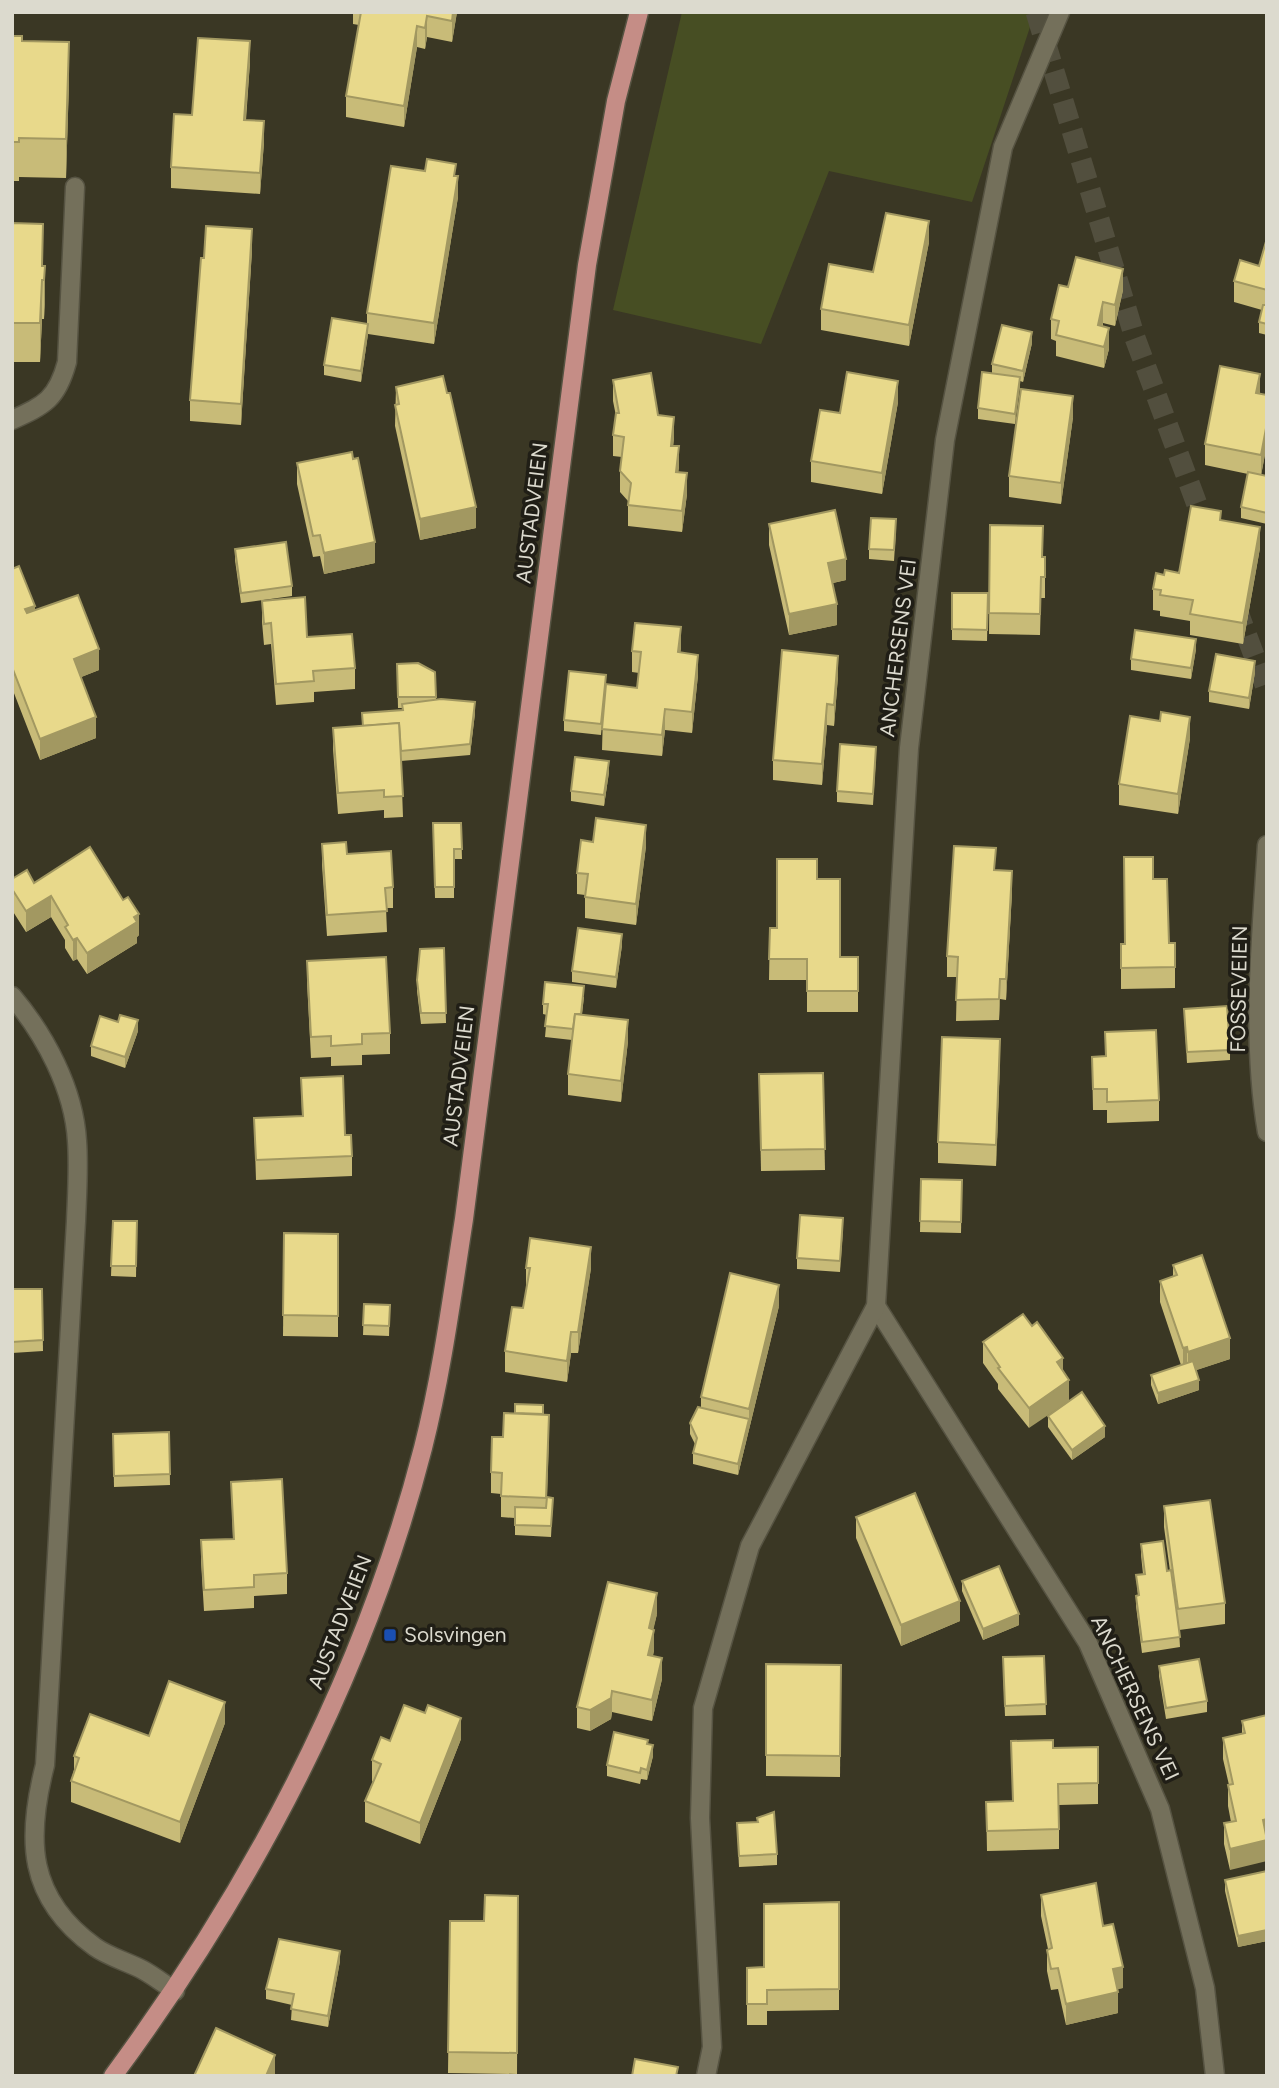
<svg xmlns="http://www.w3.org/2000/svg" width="1279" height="2088" viewBox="0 0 1279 2088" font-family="Figtree,sans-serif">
	<rect width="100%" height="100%" fill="#3a3724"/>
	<polygon fill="#474e23" points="682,12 1035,12 972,202 829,171 761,344 613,310"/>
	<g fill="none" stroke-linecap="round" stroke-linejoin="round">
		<g stroke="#524f3e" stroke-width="21" stroke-dasharray="21 10" stroke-linecap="butt">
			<polyline points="1036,12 1135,338 1208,534"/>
			<polyline points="1236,607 1267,690"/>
		</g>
		<g stroke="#565342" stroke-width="21">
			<g id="minor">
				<path d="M12,420C45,405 57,399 67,362L75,187"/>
				<path d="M1267,845C1261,940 1251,1038 1267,1132"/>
				<path d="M12,996C45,1035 74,1089 77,1141C79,1167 77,1195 76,1221L45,1765C26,1839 27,1898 95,1947C109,1957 128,1962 143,1970C154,1976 164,1984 175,1991"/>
				<polyline points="876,1306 1088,1643 1160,1809 1205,1988 1215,2076"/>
				<polyline points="706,2076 712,2047 700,1818 703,1708 750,1546 876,1306 909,748 945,440 1003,147 1060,12"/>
			</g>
		</g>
		<g stroke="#565342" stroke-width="21">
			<path id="major" d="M113,2076C253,1886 364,1677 423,1448C442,1373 452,1296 464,1219L587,265L616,101L639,12"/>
		</g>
		<use href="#minor" stroke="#74705b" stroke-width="18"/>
		<use href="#major" stroke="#c58d86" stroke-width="18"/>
	</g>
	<g fill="#c8bb78">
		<polygon points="353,12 457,12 452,42 427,37 425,49 417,47 404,127 346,117 346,96 359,25 353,24"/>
		<polygon points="12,36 22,41 69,81 66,178 19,177 19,181 12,181"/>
		<polygon points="250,62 246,120 264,142 260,194 171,188 171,167 192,115"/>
		<polygon points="456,176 458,197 434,344 368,334 361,382 324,375 324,365 367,324 367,313"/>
		<polygon points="12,223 43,266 45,266 44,319 42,319 40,362 12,362"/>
		<polygon points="1267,238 1267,335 1259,333 1259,322 1262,310 1234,302 1234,281 1259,266"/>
		<polygon points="929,242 909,346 821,330 821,309 873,272"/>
		<polygon points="252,250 241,425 190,421 190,400 204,258"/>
		<polygon points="1068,287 1123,290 1115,326 1103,323 1103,326 1109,349 1104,368 1056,356 1056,341 1051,339 1051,319"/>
		<polygon points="1032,343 1023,382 1020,381 1015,424 978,419 978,408 992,374 992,364"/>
		<polygon points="613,380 658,415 674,438 673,446 679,467 678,472 687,494 682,532 628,526 628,501 620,492 620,471 622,457 613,456 613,435 616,416 613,401"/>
		<polygon points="396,387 476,528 420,540 395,426"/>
		<polygon points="1260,394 1267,395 1267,444 1261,475 1267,476 1267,524 1241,518 1241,507 1248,474 1205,465 1205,444"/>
		<polygon points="898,402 882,494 811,482 811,461 840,413"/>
		<polygon points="1073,417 1061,504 1009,497 1009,476"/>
		<polygon points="297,463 375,563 324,574 320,556 313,557 297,484"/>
		<polygon points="1221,520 1260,548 1243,644 1190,635 1190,621 1160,616 1160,611 1153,610 1153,589 1164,575 1179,573"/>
		<polygon points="769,524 846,580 833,583 837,625 789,635 769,545"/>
		<polygon points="990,525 1043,557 1045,557 1045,598 1041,598 1040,635 989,634"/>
		<polygon points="896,530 894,561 869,559 869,549"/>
		<polygon points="235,549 292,586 292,596 241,603 235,560"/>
		<polygon points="12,569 35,611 99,670 81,677 96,738 40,760 12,688"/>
		<polygon points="952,593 988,593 987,641 952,640"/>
		<polygon points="262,601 307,637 355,668 355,689 314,692 314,702 276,705 271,644 264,645 262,622"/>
		<polygon points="681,648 680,652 698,675 692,733 665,730 662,756 602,750 603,714 601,735 564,731 564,720 606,684 637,688 639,673 632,672 632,651"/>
		<polygon points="1196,649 1191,679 1131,670 1131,659"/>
		<polygon points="397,664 435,672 436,700 475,713 470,755 401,761 403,817 384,818 384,810 338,814 333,749 333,728 362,726 362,713 402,710 402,708 398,708"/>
		<polygon points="1255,672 1249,709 1209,702 1209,691"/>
		<polygon points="838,676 834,726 827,725 822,785 773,780 773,760"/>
		<polygon points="1190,738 1178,814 1119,805 1119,784"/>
		<polygon points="876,757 873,805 837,802 837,791"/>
		<polygon points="609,772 604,806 571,801 571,791"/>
		<polygon points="433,823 461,823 462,859 454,859 454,898 435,898"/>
		<polygon points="322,844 347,854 393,887 393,908 386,908 387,932 327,936 322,865"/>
		<polygon points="646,846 636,925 585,918 585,895 577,894 577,873"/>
		<polygon points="996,870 1012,892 1006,1000 1000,999 999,1020 956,1021 957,977 947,977 947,956"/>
		<polygon points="12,879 34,883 139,935 137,937 137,943 87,974 77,959 73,961 65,948 65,940 51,917 26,932 12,910"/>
		<polygon points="817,879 840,957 858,957 858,1012 807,1012 807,980 769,980 770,928 777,928"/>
		<polygon points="1153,879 1169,943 1175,943 1175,988 1121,989 1121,944 1125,944"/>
		<polygon points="622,945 616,988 572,982 572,971"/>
		<polygon points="444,948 446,1023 421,1024 417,991 417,980"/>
		<polygon points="307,961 390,1033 390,1054 362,1055 362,1065 331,1066 331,1057 311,1058 307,982"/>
		<polygon points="584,997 582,1014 628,1041 621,1102 568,1095 568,1074 572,1040 545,1037 547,1015 543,1014 543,1004"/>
		<polygon points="1184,1009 1230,1050 1230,1060 1187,1063"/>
		<polygon points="138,1031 125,1068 91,1056 91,1046"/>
		<polygon points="1105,1032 1159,1100 1159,1121 1107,1123 1107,1110 1093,1110 1092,1057 1105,1057"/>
		<polygon points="1000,1060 996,1166 938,1163 938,1142"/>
		<polygon points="823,1073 825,1170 761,1171 759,1074"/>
		<polygon points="301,1078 345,1135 352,1156 352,1176 256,1180 254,1118 302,1116"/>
		<polygon points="921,1179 962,1180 961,1233 920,1232"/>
		<polygon points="113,1221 137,1221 136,1277 111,1276"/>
		<polygon points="843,1229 840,1272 797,1269 797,1258"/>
		<polygon points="284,1233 338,1234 338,1337 283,1336"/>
		<polygon points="1173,1265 1230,1359 1196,1370 1199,1390 1158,1404 1151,1385 1151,1375 1181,1365 1160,1302 1160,1281 1173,1276"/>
		<polygon points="526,1268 591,1268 578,1353 571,1353 567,1382 505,1372 505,1351 523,1308 527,1289 526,1289"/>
		<polygon points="12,1289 42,1289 43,1351 12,1353"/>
		<polygon points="364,1304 390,1305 389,1336 363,1335"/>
		<polygon points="779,1306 738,1475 693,1464 693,1453 695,1444 690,1434 690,1423 701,1408 701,1397"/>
		<polygon points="1032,1326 1029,1428 998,1389 998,1384 983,1363 983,1342"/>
		<polygon points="543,1414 549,1436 547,1497 553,1498 551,1537 515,1535 515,1518 501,1517 501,1494 491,1493 491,1472 503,1437"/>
		<polygon points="1048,1416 1105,1437 1072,1460 1048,1427"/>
		<polygon points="169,1432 170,1485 114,1487 113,1434"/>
		<polygon points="231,1482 287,1573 287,1594 254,1596 254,1608 204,1611 201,1561 201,1540 233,1539"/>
		<polygon points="1164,1506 1225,1603 1225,1624 1179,1630 1180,1647 1142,1653 1136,1606 1136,1596 1138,1595 1136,1575 1143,1574 1141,1555 1141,1544 1167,1571 1170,1571 1164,1527"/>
		<polygon points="856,1517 960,1621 901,1646 856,1538"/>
		<polygon points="962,1581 1019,1625 983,1640 962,1591"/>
		<polygon points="657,1614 653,1629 654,1650 653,1656 662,1679 652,1721 612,1712 611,1719 590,1731 577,1728 577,1707"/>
		<polygon points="1044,1656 1046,1715 1005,1716 1003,1668"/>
		<polygon points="766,1664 841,1665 840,1777 766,1776"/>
		<polygon points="1159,1666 1207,1701 1207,1712 1166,1719 1159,1676"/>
		<polygon points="1267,1715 1230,1870 1224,1844 1224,1823 1231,1822 1228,1806 1228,1785 1229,1785 1223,1759 1223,1738 1242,1733 1242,1721"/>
		<polygon points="225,1723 180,1843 71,1802 71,1781 74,1770 74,1756 149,1736"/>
		<polygon points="461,1739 420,1844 365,1822 365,1801 373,1782 372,1781 372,1760 390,1741"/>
		<polygon points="648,1744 653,1756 647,1780 641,1779 640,1784 607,1776 607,1765"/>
		<polygon points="1053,1748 1098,1783 1098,1804 1059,1805 1059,1849 987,1851 986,1802 1012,1801"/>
		<polygon points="737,1823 777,1854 777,1865 739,1867"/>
		<polygon points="1267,1871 1267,1941 1238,1947 1225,1891 1225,1880"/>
		<polygon points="1041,1895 1103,1926 1123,1988 1117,1989 1118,2013 1066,2025 1058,1989 1051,1990 1047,1971 1047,1950 1048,1949 1041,1916"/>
		<polygon points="518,1896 517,2074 448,2073 450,1921 484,1921"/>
		<polygon points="839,1902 839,2010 767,2011 767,2025 747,2025 747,1968 764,1967"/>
		<polygon points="340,1961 328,2027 291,2020 292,2005 266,1999 266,1989"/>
	</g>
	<g fill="#a29861">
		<polygon points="453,12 457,12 452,42 452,21"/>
		<polygon points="427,16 427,37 425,49 425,28"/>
		<polygon points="417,26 417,47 404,127 404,106"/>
		<polygon points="250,41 250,62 244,141 244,120"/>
		<polygon points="69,42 69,81 66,178 66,139"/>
		<polygon points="264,121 264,142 260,194 260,173"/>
		<polygon points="458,176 458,197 434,344 434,323"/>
		<polygon points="929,221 929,242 909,346 909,325"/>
		<polygon points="252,229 252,250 241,425 241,404"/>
		<polygon points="45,266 45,305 44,319 44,280"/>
		<polygon points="1123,269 1123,290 1115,326 1115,305"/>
		<polygon points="42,280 42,319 40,362 40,323"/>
		<polygon points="1103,302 1103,323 1098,346 1098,325"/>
		<polygon points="368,324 368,334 361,382 361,371"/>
		<polygon points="1109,328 1109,349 1104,368 1104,347"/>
		<polygon points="1032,332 1032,343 1023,382 1023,371"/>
		<polygon points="1260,374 1260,395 1256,393"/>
		<polygon points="1020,377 1020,388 1015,424 1015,414"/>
		<polygon points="898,381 898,402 882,494 882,473"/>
		<polygon points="1073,396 1073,417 1061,504 1061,483"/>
		<polygon points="674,417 674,438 671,466 671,446"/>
		<polygon points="1267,423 1267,444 1261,476 1261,455"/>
		<polygon points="679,446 679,467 676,493 676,472"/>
		<polygon points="687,473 687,494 682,532 682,511"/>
		<polygon points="476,507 476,528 420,540 420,519"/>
		<polygon points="1260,527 1260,548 1243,644 1243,623"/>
		<polygon points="375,542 375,563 324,574 324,553"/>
		<polygon points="846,559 846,580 828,584 828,563"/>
		<polygon points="837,604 837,625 789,635 789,614"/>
		<polygon points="35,606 35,627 25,609"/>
		<polygon points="681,627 681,648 678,673 678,652"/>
		<polygon points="1196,639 1196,649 1191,679 1191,668"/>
		<polygon points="99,649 99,670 74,680 74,659"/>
		<polygon points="698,655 698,675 692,733 692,712"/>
		<polygon points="838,656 838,676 834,726 834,705"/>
		<polygon points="1255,661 1255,672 1249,709 1249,698"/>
		<polygon points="475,702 475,713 470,755 470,744"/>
		<polygon points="827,704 827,725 822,785 822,764"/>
		<polygon points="665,709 665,730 662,756 662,735"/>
		<polygon points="96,717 96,738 40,760 40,739"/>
		<polygon points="1190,717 1190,738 1178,814 1178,794"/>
		<polygon points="609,761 609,772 604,806 604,795"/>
		<polygon points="646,825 646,846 636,925 636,904"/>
		<polygon points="1012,871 1012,892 1006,1000 1006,979"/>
		<polygon points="51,896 51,917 26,932 26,911"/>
		<polygon points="139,914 139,935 137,937 137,943 87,974 87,953"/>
		<polygon points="622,934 622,945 616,988 616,977"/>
		<polygon points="77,938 77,959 73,961 73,940"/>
		<polygon points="1000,979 1000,999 999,1020 999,999"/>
		<polygon points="138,1020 138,1031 125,1068 125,1057"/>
		<polygon points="628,1020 628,1041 621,1102 621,1081"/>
		<polygon points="1000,1039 1000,1060 996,1166 996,1145"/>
		<polygon points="591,1247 591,1268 578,1353 578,1332"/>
		<polygon points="779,1285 779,1306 738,1475 738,1464 749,1419 749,1409"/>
		<polygon points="571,1332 571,1353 567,1382 567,1361"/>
		<polygon points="1230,1338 1230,1359 1188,1373 1188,1352"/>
		<polygon points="1187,1347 1187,1368 1183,1369 1183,1348"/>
		<polygon points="1063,1358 1063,1379 1057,1362"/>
		<polygon points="1069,1380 1069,1401 1029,1428 1029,1408"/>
		<polygon points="1199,1380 1199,1390 1158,1404 1158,1393"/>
		<polygon points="1105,1426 1105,1437 1072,1460 1072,1450"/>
		<polygon points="657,1593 657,1614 649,1649 649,1628"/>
		<polygon points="960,1601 960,1621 901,1646 901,1625"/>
		<polygon points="1019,1614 1019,1625 983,1640 983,1629"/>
		<polygon points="654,1630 654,1650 648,1676 648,1655"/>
		<polygon points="662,1658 662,1679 652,1721 652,1700"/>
		<polygon points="612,1691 612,1712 611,1719 590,1731 590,1710"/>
		<polygon points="225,1702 225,1723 180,1843 180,1822"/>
		<polygon points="461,1718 461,1739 420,1844 420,1823"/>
		<polygon points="653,1745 653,1756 647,1780 647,1770"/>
		<polygon points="1267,1819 1267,1840 1263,1820"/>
		<polygon points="1267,1840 1267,1861 1230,1870 1230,1849"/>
		<polygon points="1267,1930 1267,1941 1238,1947 1238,1936"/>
		<polygon points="340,1951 340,1961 328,2027 328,2016"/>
		<polygon points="1123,1967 1123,1988 1113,1990 1113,1969"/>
		<polygon points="1118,1992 1118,2013 1066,2025 1066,2004"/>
		<polygon points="275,2055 275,2076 266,2076"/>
	</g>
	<g fill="#e8d98b" stroke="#a29861" stroke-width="2">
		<polygon points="361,12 453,12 452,21 427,16 425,28 417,26 404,106 346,96"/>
		<polygon points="12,36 22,36 22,41 69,42 66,139 19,138 19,142 12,142"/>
		<polygon points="198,38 250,41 244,120 264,121 260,173 171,167 174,114 192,115"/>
		<polygon points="427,159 456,164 454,176 458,176 434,323 367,313 391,166 425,171"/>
		<polygon points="886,213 929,221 909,325 821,309 829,264 873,272"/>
		<polygon points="12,223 43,224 42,266 45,266 44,280 42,280 40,323 12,323"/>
		<polygon points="206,226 252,229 241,404 190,400 201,258 204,258"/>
		<polygon points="1267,238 1267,290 1234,281 1240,260 1259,266"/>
		<polygon points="1076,257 1123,269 1115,305 1103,302 1098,325 1109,328 1104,347 1056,335 1059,321 1051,319 1059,285 1068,287"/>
		<polygon points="1263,305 1267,305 1267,324 1259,322"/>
		<polygon points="332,318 368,324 361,371 324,365"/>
		<polygon points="1002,325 1032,332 1023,371 992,364"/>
		<polygon points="1220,366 1260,374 1256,393 1267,395 1267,423 1261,455 1205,444"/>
		<polygon points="847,372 898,381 882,473 811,461 820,410 840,413"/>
		<polygon points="982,372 1020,377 1015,414 978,408"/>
		<polygon points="651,373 658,415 674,417 671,446 679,446 676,472 687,473 682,511 628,505 631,483 620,471 624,437 613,435 616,413 619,413 613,380"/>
		<polygon points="443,376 447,393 450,393 476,507 420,519 395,405 399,404 396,387"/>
		<polygon points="1021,389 1073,396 1061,483 1009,476"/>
		<polygon points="352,452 353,459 358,458 375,542 324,553 320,535 313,536 297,463"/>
		<polygon points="1248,472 1267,476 1267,513 1241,507"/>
		<polygon points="1191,506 1221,511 1220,520 1260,527 1243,623 1190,614 1193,600 1160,595 1161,590 1153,589 1156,573 1164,575 1165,570 1179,573"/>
		<polygon points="835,510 846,559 828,563 837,604 789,614 769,524"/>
		<polygon points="871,518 896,519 894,550 869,549"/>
		<polygon points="990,525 1043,526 1042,557 1045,557 1045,577 1041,577 1040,614 989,613"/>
		<polygon points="286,542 292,586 241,593 235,549"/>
		<polygon points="19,566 35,606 25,609 27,613 78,595 99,649 74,659 96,717 40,739 12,667 12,569"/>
		<polygon points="952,593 988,593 987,630 952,629"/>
		<polygon points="305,597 307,637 352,634 355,668 313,671 314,681 276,684 271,623 264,624 262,601"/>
		<polygon points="635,623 681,627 678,652 698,655 692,712 665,709 662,735 602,729 606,684 637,688 641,652 632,651"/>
		<polygon points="1135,630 1196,639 1191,668 1131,659"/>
		<polygon points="782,650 838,656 834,705 827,704 822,764 773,760"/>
		<polygon points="1216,654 1255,661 1249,698 1209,691"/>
		<polygon points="418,663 435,672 436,697 398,697 397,664"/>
		<polygon points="569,671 606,675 601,724 564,720"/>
		<polygon points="441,699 475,702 470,744 401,751 399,723 363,726 362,713 403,710 402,704"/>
		<polygon points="1161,712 1190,717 1178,794 1119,784 1130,716 1160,721"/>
		<polygon points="399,723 403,796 384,797 384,790 338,793 333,728"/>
		<polygon points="840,744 876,747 873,794 837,791"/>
		<polygon points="575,757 609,761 604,795 571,791"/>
		<polygon points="596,818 646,825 636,904 585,897 588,874 577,873 581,840 593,842"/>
		<polygon points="433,823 461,823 462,849 454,849 454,887 435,887"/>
		<polygon points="346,842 347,854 391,851 393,887 385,888 387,911 327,915 322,844"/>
		<polygon points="954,846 996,848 994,870 1012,871 1006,979 1000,979 999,999 956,1000 958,957 947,956"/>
		<polygon points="90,847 123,900 128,897 139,914 134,917 137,922 87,953 77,938 73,940 65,927 68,925 51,896 26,911 12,889 12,879 27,870 34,883"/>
		<polygon points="1124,857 1153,857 1153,879 1167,879 1169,943 1175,943 1175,967 1121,968 1121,944 1125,944"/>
		<polygon points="777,859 817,859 817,879 840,879 840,957 858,957 858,991 807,991 807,959 769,959 770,928 777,928"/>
		<polygon points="578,928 622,934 616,977 572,971"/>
		<polygon points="444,948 446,1013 421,1013 417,980 420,949"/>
		<polygon points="386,957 390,1033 362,1034 362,1044 331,1046 331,1036 311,1037 307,961"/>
		<polygon points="545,982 584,986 581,1014 575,1014 573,1029 545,1026 548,1004 543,1004"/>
		<polygon points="1227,1006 1230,1050 1187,1052 1184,1009"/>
		<polygon points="575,1014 628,1020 621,1081 568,1074"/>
		<polygon points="120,1015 138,1020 125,1057 91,1046 100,1016 118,1022"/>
		<polygon points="1156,1030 1159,1100 1107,1102 1107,1089 1093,1089 1092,1057 1106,1056 1105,1032"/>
		<polygon points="942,1037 1000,1039 996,1145 938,1142"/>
		<polygon points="823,1073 825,1149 761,1150 759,1074"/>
		<polygon points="343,1076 345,1135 351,1135 352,1156 256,1160 254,1118 303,1116 301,1078"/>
		<polygon points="921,1179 962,1180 961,1222 920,1221"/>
		<polygon points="800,1215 843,1218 840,1261 797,1258"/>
		<polygon points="113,1221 137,1221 136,1266 111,1266"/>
		<polygon points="284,1233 338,1234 338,1316 283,1315"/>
		<polygon points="530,1238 591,1247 578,1332 571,1332 567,1361 505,1351 512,1307 523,1308 530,1268 526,1268"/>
		<polygon points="1202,1255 1230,1338 1188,1352 1187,1347 1183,1348 1160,1281 1177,1275 1173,1265"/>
		<polygon points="730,1273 779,1285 749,1409 701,1397"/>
		<polygon points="12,1289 42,1289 43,1340 12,1342"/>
		<polygon points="364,1304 390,1305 389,1326 363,1325"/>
		<polygon points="1023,1314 1032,1326 1037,1322 1063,1358 1057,1362 1069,1380 1029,1408 998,1368 1000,1367 983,1342"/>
		<polygon points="1193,1361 1199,1380 1158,1393 1151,1375"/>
		<polygon points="1082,1392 1105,1426 1072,1450 1048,1416"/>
		<polygon points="515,1404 543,1405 543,1414 515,1413"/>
		<polygon points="698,1407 749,1419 738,1464 693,1453 697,1438 690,1423"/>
		<polygon points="504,1413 549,1415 546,1498 501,1496 502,1473 491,1472 492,1437 503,1437"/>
		<polygon points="169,1432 170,1474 114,1476 113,1434"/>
		<polygon points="282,1479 287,1573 254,1575 254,1587 204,1590 201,1540 234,1539 231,1482"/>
		<polygon points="915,1493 960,1601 901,1625 856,1517"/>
		<polygon points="547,1497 553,1498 551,1526 515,1525 515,1507 546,1508"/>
		<polygon points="1210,1500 1225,1603 1178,1609 1164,1506"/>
		<polygon points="1163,1541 1167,1571 1171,1570 1180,1637 1142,1642 1136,1596 1139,1595 1136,1575 1145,1574 1141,1544"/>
		<polygon points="999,1566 1019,1614 983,1629 962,1581"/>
		<polygon points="608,1582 657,1593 649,1628 654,1630 648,1655 662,1658 652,1700 612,1691 611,1698 590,1710 577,1707"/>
		<polygon points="1044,1656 1046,1704 1005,1706 1003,1657"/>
		<polygon points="1199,1659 1207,1701 1166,1708 1159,1666"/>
		<polygon points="766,1664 841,1665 840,1756 766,1755"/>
		<polygon points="169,1681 225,1702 180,1822 71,1781 79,1758 74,1756 90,1714 149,1736"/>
		<polygon points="404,1705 425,1713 428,1705 461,1718 420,1823 365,1801 381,1764 372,1760 381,1737 390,1741"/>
		<polygon points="1267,1715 1267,1819 1263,1820 1267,1840 1230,1849 1224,1823 1236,1821 1228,1785 1233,1784 1223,1738 1245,1733 1242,1721"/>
		<polygon points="614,1732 648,1740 647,1744 653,1745 647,1770 641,1768 640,1773 607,1765"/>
		<polygon points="1053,1740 1053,1748 1098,1747 1098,1783 1058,1784 1059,1829 987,1831 986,1802 1013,1801 1011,1741"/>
		<polygon points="774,1812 777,1854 739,1856 737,1823 758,1822 757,1818"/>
		<polygon points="1267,1871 1267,1930 1238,1936 1225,1880"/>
		<polygon points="1096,1883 1103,1926 1113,1924 1123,1967 1113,1969 1118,1992 1066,2004 1058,1968 1051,1969 1047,1950 1052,1948 1041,1895"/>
		<polygon points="485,1895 518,1896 517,2053 448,2052 450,1921 484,1921"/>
		<polygon points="839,1902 839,1989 767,1990 767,2004 747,2004 747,1968 764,1967 764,1904"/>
		<polygon points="279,1939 340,1951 328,2016 291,2009 294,1994 266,1989"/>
		<polygon points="216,2028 275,2055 266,2076 194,2076"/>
		<polygon points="635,2059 678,2067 676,2076 632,2076"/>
	</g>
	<rect fill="#1a4fb4" stroke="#201e16" stroke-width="2.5" x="383" y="1628" width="14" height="14" rx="3.5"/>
	<g text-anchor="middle" stroke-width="7" stroke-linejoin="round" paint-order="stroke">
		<g font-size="21" fill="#dcdace" stroke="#201e16">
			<text transform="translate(532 513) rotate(-83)" y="7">AUSTADVEIEN</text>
			<text transform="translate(898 648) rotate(-83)" y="7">ANCHERSENS VEI</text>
			<text transform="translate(1239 989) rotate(-89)" y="7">FOSSEVEIEN</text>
			<text transform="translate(459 1076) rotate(-83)" y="7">AUSTADVEIEN</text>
			<text transform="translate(340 1622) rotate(-69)" y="7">AUSTADVEIEN</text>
			<text transform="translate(1135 1698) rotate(65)" y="7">ANCHERSENS VEI</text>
		</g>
		<g font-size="21" fill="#dcdace" stroke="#201e16" text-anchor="start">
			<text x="404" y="1642">Solsvingen</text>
		</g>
	</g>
	<rect width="1279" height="2088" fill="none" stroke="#dcdace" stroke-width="28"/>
</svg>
